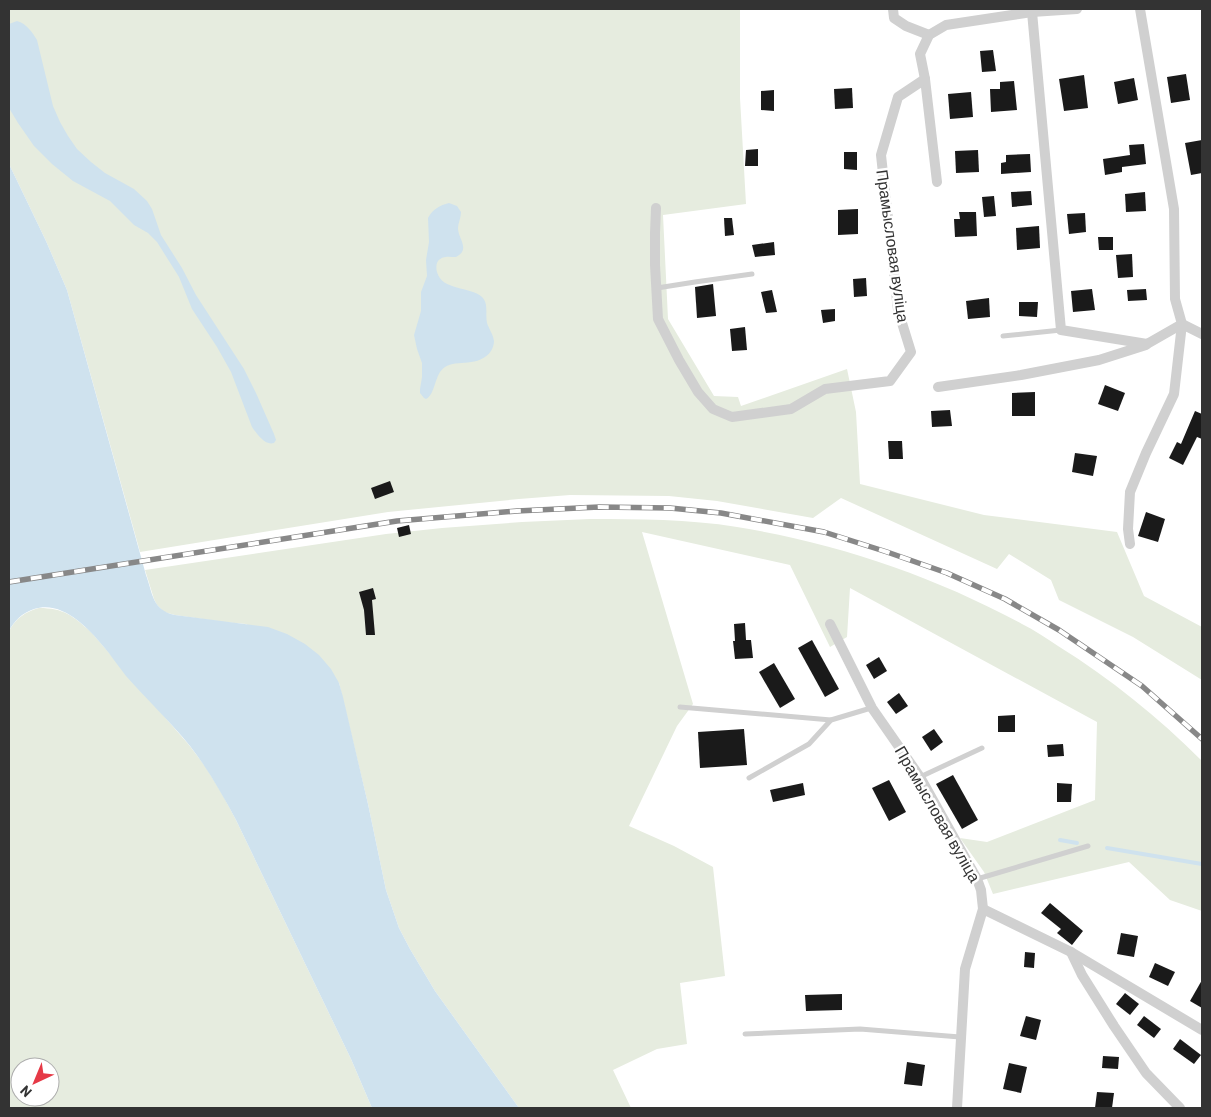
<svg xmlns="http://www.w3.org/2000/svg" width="1211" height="1117" viewBox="0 0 1211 1117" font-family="Barlow,sans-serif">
	<rect width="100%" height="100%" fill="#fff"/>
	<g fill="#e6ecdf" fill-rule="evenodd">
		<polygon points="9,9 740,9 740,98 746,204 663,215 668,319 714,396 738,397 741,406 847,369 856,412 860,484 984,515 1117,532 1144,596 1202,627 1202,680 1133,637 1059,600 1051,580 1009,554 997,569 841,498 813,518 717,501 669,496 570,495 519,499 388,512 140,552 67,290 46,241 9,164"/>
		<path d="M590,519C639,519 688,519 737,527C836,543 934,576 1022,624C1034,630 1046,638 1058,646C1111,679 1158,717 1202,761V911L1170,900L1129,862L993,894L984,872L960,838L987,842L1095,800L1097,722L850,588L847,637L830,647L790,565L642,532L693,704L677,726L629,826L674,846L713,867L725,976L680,983L687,1044L657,1049L613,1070L631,1108H519L435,991L410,949L399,928L386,890L368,804L339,683L246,624L223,622L175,615L164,612L157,605L154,599L145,570L386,534L442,528L522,522Z"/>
		<path d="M39,608C64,608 73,616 91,632L189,745L205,766L221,792L236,820L351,1059L372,1108H9V631C16,618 25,612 39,608ZM20,1067H50V1097H20Z"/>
	</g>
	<g fill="#cfe2ee">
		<path d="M17,21C27,24 32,32 37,40L53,106L60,122L68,136L77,149L91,162L105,173L134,189L147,201L152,209L161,235L182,268L196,295L244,369L256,393L274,434L276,440L274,443C265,446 257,434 252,427L231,372L217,347L192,309L179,277L157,242L148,233L134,225L110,201L73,181L52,164L34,146L18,123L9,108V24Z"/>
		<path d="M9,164L46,241L67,290L146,575C153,594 152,610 175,615L268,627L287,634L305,644L319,655L331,669L339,683L343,697L368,804L386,890L399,928L410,949L435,991L519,1108H372L351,1059L236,820C222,794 208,769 190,746C170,721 147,700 126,676C118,666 111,655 103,646C87,626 61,600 34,609C22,613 14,621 9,631Z"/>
		<path d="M449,203L457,206L461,212C461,218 458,223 458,228C458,239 471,249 456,257C450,257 443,255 438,261C436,264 436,269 437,272C442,291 470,286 482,297C489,304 485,314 487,323C489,329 493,334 494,341C494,344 493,348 491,351C479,368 457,359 445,367C434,374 436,394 426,399L424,398L420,393V389L422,377V363L417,349L414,335L421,311V292L427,276L426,260L429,242L428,218C432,210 440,205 449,203Z"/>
	</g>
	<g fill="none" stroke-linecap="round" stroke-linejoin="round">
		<g stroke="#cfe2ee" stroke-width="4">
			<polyline points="1060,840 1077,843"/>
			<polyline points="1107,848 1202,864"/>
		</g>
	</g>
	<g fill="#1a1a1a">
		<polygon points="993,50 996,71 982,72 980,51"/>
		<polygon points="1186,74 1190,100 1171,103 1167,77"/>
		<polygon points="1084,75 1088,108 1064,111 1059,79"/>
		<polygon points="1134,78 1138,100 1118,104 1114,82"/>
		<polygon points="1014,81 1017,110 991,112 990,89 1000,89 1000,82"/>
		<polygon points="852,88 853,108 835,109 834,89"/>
		<polygon points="774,90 774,111 761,110 761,91"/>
		<polygon points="971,92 973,117 950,119 948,94"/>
		<polygon points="1202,140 1202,173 1191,175 1185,143"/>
		<polygon points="1144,144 1146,164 1122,167 1122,172 1105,175 1103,159 1130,155 1129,145"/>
		<polygon points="758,149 758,166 745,166 746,150"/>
		<polygon points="978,150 979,172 956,173 955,151"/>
		<polygon points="844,152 857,152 857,170 844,169"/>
		<polygon points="1030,154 1031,172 1001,174 1001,163 1006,162 1006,155"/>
		<polygon points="1031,191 1032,205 1012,207 1011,192"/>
		<polygon points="1145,192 1146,211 1126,212 1125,194"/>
		<polygon points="994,196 996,216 984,217 982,197"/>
		<polygon points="858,209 858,234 838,235 838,210"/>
		<polygon points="959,212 976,212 977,236 955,237 954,219 960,219"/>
		<polygon points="1085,213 1086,232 1069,234 1067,214"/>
		<polygon points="724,218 732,218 734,235 725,236"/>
		<polygon points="1039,226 1040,248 1017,250 1016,228"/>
		<polygon points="1098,237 1113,237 1113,250 1099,250"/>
		<polygon points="774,242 775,255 755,257 752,245"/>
		<polygon points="1132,254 1133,277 1118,278 1116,255"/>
		<polygon points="866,278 867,296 854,297 853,279"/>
		<polygon points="713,284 716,316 697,318 695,287"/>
		<polygon points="1092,289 1095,310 1073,312 1071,291"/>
		<polygon points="1146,289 1147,300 1128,301 1127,290"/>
		<polygon points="772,290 777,312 766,313 761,292"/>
		<polygon points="989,298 990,317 968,319 966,301"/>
		<polygon points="1019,302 1038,302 1037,317 1019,316"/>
		<polygon points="835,309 835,321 823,323 821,310"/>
		<polygon points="745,327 747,350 732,351 730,329"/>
		<polygon points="1105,385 1125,393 1118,411 1098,404"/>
		<polygon points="1035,392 1035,416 1012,416 1012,393"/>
		<polygon points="950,410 952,426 932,427 931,411"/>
		<polygon points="1195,411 1202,414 1202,439 1197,437 1183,465 1169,458 1177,442 1181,444"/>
		<polygon points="888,441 902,441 903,459 889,459"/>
		<polygon points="1075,453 1097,456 1093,476 1072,472"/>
		<polygon points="390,481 394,492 375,499 371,488"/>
		<polygon points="1146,512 1165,519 1158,542 1138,536"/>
		<polygon points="409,525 411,534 399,537 397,528"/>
		<polygon points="373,588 376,599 372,600 375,635 366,635 364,610 359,592"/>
		<polygon points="745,623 746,640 751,640 753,658 735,659 733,641 735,641 734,624"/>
		<polygon points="812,640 839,689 825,697 798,648"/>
		<polygon points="879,657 887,671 874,679 866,665"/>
		<polygon points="774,663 795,699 780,708 759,672"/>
		<polygon points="899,693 908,706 896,714 887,702"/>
		<polygon points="1015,715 1015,732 998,732 998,716"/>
		<polygon points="744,729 747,765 700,768 698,732"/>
		<polygon points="934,729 943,742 931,751 922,737"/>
		<polygon points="1063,744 1064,756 1048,757 1047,745"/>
		<polygon points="953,775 978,820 962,829 936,784"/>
		<polygon points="889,780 906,812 889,821 872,788"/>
		<polygon points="803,783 805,795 773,802 770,790"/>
		<polygon points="1057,783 1072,784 1071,802 1057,802"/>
		<polygon points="1050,903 1083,931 1072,945 1057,933 1061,929 1041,913"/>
		<polygon points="1121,933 1138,936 1134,957 1117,954"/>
		<polygon points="1025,952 1035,953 1034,968 1024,967"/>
		<polygon points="1155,963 1175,972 1168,986 1149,977"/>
		<polygon points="1202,980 1202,1008 1190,1001"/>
		<polygon points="1125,993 1139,1004 1130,1015 1116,1004"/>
		<polygon points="842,994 842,1010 806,1011 805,995"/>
		<polygon points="1026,1016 1041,1020 1036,1040 1020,1036"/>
		<polygon points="1144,1016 1161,1029 1154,1038 1137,1025"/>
		<polygon points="1180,1039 1201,1055 1194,1064 1173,1049"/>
		<polygon points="1103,1056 1119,1057 1118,1069 1102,1068"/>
		<polygon points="907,1062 925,1065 922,1086 904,1084"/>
		<polygon points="1009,1063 1027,1067 1021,1093 1003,1089"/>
		<polygon points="1097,1092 1114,1093 1112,1108 1095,1108"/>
	</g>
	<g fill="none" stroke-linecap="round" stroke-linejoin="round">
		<g stroke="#d0d0d0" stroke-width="5">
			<polyline points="657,288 695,282 752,274"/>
			<polyline points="1003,336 1061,330"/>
			<polyline points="680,707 831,720"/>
			<polyline points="920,777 982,748"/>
			<polyline points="749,778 809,744 831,720 871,708"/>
			<polyline points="977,879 1088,846"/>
			<polyline points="745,1034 860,1029 960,1037"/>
		</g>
		<g stroke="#d0d0d0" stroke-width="10">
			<polyline points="893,9 894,18 906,26 929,35"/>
			<polyline points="1025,9 1032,12 1061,330 1147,344 1182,324 1175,299 1174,209 1140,9"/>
			<polyline points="937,182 925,79 920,54 929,35 946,25 1032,12 1077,9"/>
			<polyline points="656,208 655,233 655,265 658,319 679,360 698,392 713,409 732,417 791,409 825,389 890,381 911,352 898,310 881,155 898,97 925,79"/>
			<polyline points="938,387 1021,375 1099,360 1146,345"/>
			<polyline points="1130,544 1128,529 1130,492 1146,453 1174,394 1182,324 1202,334"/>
			<polyline points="830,624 872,708 920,777 977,879 981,890 983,909 965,969 957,1108"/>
			<polyline points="983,909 1071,952 1202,1030"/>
			<polyline points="1071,952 1082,975 1114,1026 1146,1073 1180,1108"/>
		</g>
		<g stroke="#888" stroke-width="5.5">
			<polyline id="rail" points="9,582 397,521 517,511 599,507 670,508 721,513 824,532 887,552 947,573 1005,599 1059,630 1142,686 1202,739"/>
		</g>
		<use href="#rail" stroke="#fff" stroke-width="4" stroke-dasharray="11" stroke-linecap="butt"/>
	</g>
	<g text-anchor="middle" stroke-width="5" stroke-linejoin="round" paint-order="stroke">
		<g font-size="16" fill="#333" stroke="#fff">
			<text transform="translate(893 246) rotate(82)" y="6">Прамысловая вуліца</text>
			<text transform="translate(938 814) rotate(60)" y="6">Прамысловая вуліца</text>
		</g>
	</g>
	<rect width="1211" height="1117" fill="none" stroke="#333333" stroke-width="20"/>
	<g transform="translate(35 1082) rotate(224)"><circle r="24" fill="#ffffff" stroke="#adadad"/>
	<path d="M0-4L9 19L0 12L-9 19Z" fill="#e63946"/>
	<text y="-8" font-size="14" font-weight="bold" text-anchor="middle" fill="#333333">N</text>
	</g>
</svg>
